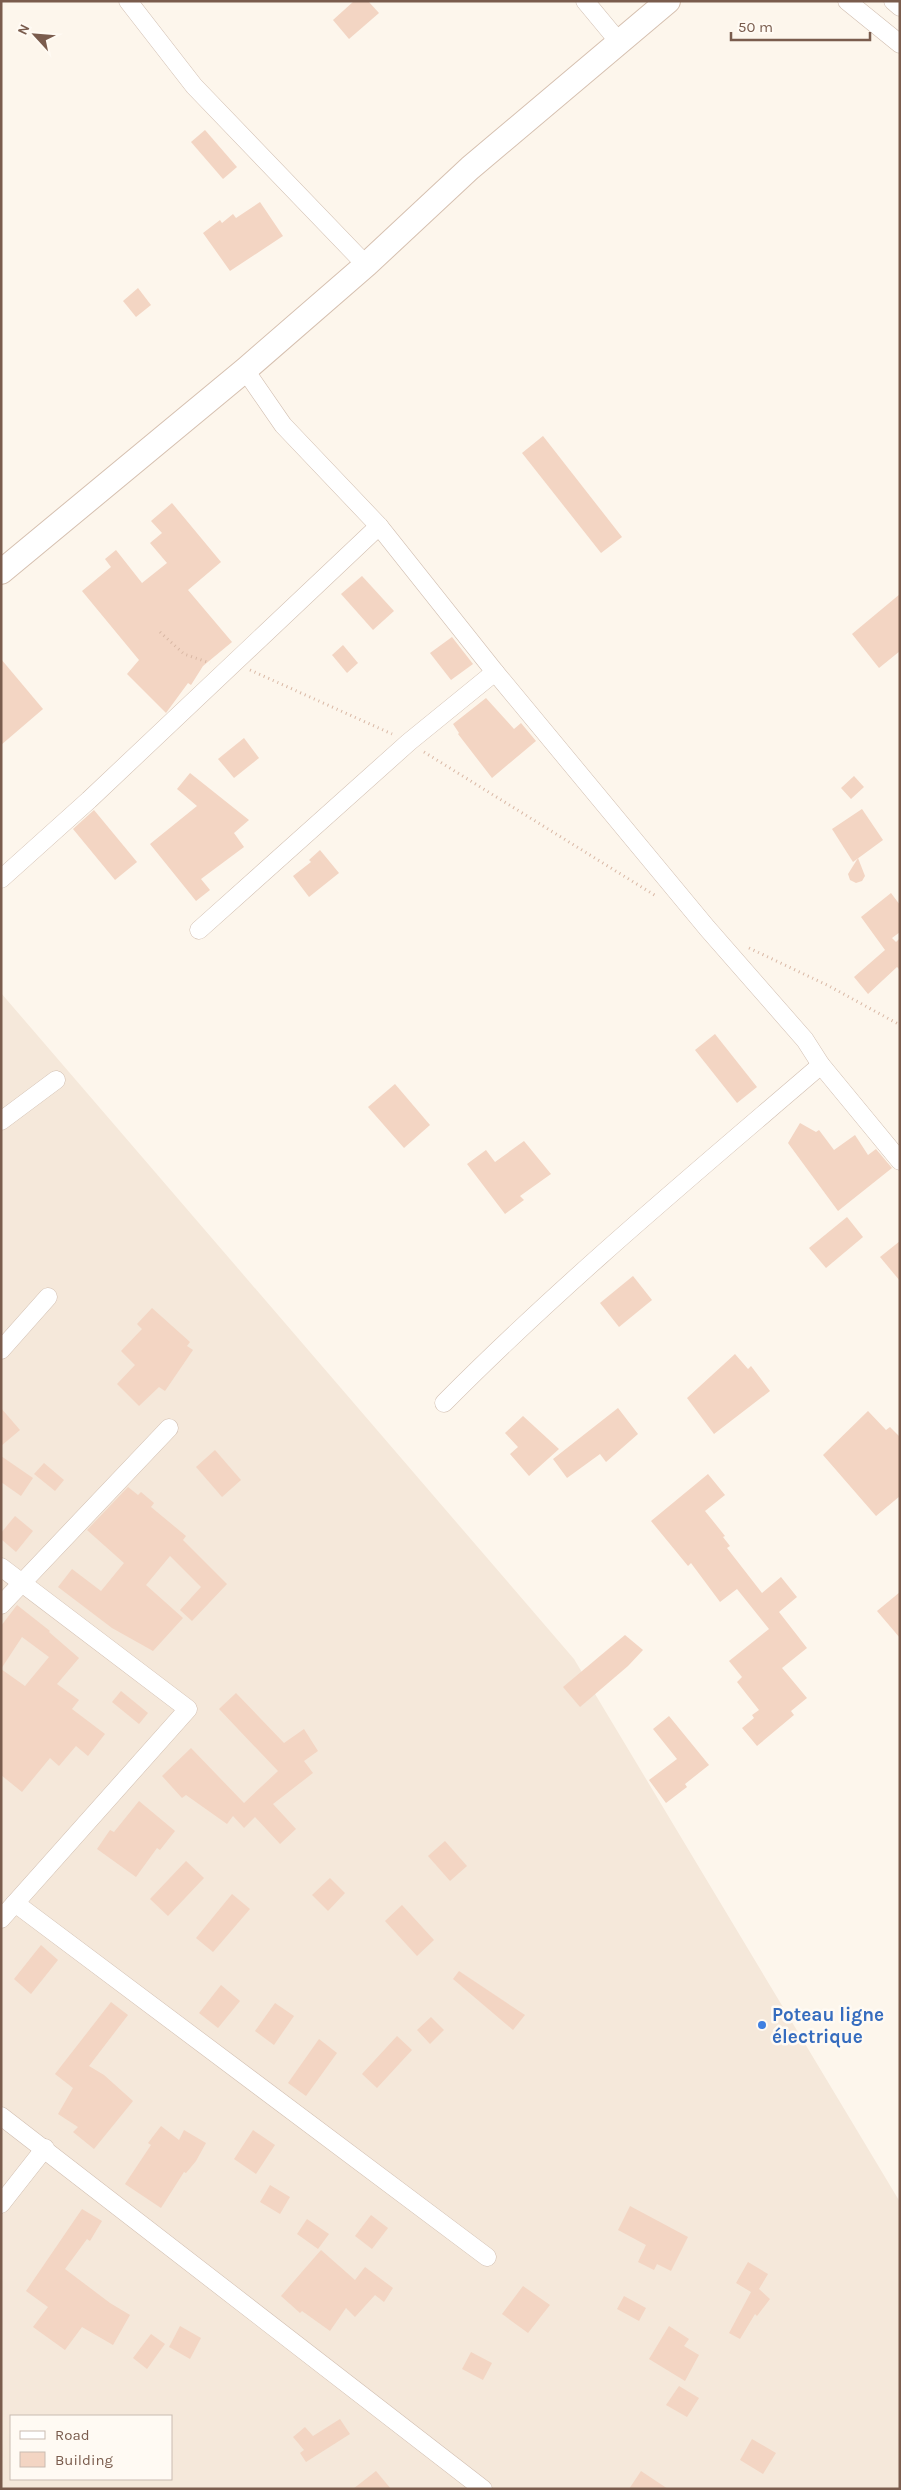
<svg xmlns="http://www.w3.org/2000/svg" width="901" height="2490" viewBox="0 0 901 2490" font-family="Karla,sans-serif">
	<rect width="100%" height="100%" fill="#fdf6ec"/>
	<path fill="#f5e8da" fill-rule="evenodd" d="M1,993L574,1659L900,2202V2489H1ZM11,2416H171V2479H11Z"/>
	<g fill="#f3d5c3" fill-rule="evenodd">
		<polygon points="354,1 368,1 379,13 349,39 333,20"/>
		<polygon points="205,130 237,167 223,179 191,142"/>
		<polygon points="260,202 283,236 230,271 203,233 220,220 222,223 233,214 236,218"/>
		<polygon points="138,288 151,305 136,317 123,301"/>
		<polygon points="543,436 622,537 601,553 522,453"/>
		<polygon points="172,503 221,562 188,590 232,642 203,666 191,685 188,683 166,713 127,674 139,660 82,591 111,567 105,559 116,550 142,583 167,563 150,543 162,533 151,521"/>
		<polygon points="362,576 394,611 373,630 341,594"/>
		<polygon points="900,594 900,651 879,668 852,634"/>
		<polygon points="452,637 473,664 451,680 430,653"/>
		<polygon points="343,645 358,663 347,673 332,655"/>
		<polygon points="1,659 43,709 1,745"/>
		<polygon points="486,698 514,729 521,723 536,741 492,778 458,734 459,733 453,724"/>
		<polygon points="244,738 259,758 234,778 218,759"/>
		<polygon points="190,773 249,820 234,833 244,847 201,879 210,890 196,901 150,844 197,806 177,789"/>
		<polygon points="854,776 864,787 851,799 841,788"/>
		<polygon points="862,809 883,840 853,862 832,829"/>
		<polygon points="94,810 137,862 115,880 73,829"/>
		<polygon points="320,850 339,873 309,897 293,876 311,862 309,860"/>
		<polygon points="858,858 865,876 862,881 856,883 850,880 848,874"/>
		<polygon points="891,893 900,905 900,932 892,938 896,942 900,938 900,970 897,967 868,994 854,977 885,950 861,917"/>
		<polygon points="715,1034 757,1087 737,1103 695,1050"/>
		<polygon points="395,1084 430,1125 404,1148 368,1107"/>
		<polygon points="800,1123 816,1132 819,1130 834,1150 855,1135 868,1155 876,1149 892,1168 838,1211 788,1143"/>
		<polygon points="524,1141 551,1174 520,1196 524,1200 505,1214 467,1164 486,1150 495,1162"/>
		<polygon points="847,1217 863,1237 826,1268 809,1248"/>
		<polygon points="900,1241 900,1281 880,1257"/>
		<polygon points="633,1276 652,1300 619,1327 600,1303"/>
		<polygon points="152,1308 190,1342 187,1346 193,1350 165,1391 159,1387 139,1406 117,1384 135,1365 121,1351 142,1329 137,1324"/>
		<polygon points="735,1354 748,1369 751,1366 770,1391 714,1434 687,1398"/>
		<polygon points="1,1408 20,1430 1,1446"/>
		<polygon points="618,1408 638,1434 606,1462 600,1454 567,1478 553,1459"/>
		<polygon points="868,1411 886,1430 890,1427 900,1437 900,1496 876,1516 823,1455"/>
		<polygon points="523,1416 559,1449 529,1476 510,1454 518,1447 505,1433"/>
		<polygon points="215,1450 241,1480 222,1497 196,1467"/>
		<polygon points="1,1456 33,1478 21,1496 1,1482"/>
		<polygon points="44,1463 64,1480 55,1491 34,1474"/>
		<polygon points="708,1474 725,1495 705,1511 725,1536 723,1537 730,1546 727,1548 762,1593 781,1577 797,1597 779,1612 807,1648 782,1668 807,1698 791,1711 794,1715 757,1746 742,1728 754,1718 752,1715 759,1710 737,1682 742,1677 729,1661 769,1629 737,1589 720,1602 691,1563 688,1566 651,1521"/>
		<polygon points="128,1487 138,1495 141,1492 154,1503 151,1507 186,1536 183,1540 227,1584 192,1621 180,1610 201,1587 170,1556 146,1585 183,1618 153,1651 112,1628 58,1587 72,1569 101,1591 124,1563 87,1530"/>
		<polygon points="15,1516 33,1531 16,1552 1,1539 1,1533"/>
		<polygon points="900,1592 900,1638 877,1611"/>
		<path d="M17,1605L50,1631L49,1632L79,1658L57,1684L79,1700L72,1709L105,1734L88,1756L76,1746L59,1766L50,1758L22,1792L1,1775V1626ZM22,1637L49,1657L25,1686L1,1669Z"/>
		<polygon points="625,1635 643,1650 628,1666 580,1707 563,1687"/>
		<polygon points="121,1691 148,1713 139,1724 112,1702"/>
		<polygon points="236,1693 284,1743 304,1729 318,1751 304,1761 313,1773 273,1804 296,1829 280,1844 255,1817 244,1828 233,1816 227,1824 186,1795 182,1798 162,1776 191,1748 244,1803 278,1771 219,1709"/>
		<polygon points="669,1716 709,1765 685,1784 687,1787 666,1803 649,1780 677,1759 653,1729"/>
		<polygon points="139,1801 175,1831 160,1850 157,1848 136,1877 97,1849 110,1830 114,1832"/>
		<polygon points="445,1841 467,1866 450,1881 428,1856"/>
		<polygon points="186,1861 204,1878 168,1916 150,1899"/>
		<polygon points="330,1878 345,1893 328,1911 312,1895"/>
		<polygon points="232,1894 250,1909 213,1952 196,1938"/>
		<polygon points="402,1905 434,1940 417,1956 385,1921"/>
		<polygon points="41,1945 58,1960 31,1994 14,1979"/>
		<polygon points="459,1971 525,2015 513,2030 453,1979"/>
		<polygon points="221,1985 240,2001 218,2028 199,2013"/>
		<polygon points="111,2002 128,2015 89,2066 104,2075 133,2101 94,2149 73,2132 78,2127 58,2114 73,2088 55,2074"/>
		<polygon points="275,2003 294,2016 274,2045 255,2031"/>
		<polygon points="431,2017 444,2030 430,2044 417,2030"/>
		<polygon points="397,2036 412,2050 377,2088 362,2074"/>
		<polygon points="319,2039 337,2053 306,2096 288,2083"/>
		<polygon points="161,2126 179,2140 184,2130 206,2143 196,2161 186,2173 184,2172 161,2208 125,2184 151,2145 148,2143"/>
		<polygon points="253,2130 275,2145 256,2174 234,2159"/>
		<polygon points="270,2185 290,2197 280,2214 260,2202"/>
		<polygon points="630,2206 688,2237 671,2271 657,2264 654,2270 638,2262 646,2245 618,2230"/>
		<polygon points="82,2209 102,2221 90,2241 87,2239 65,2269 110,2303 130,2315 113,2345 82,2327 65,2350 33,2327 48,2307 26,2291"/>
		<polygon points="371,2215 388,2228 372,2249 355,2236"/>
		<polygon points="307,2219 329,2234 318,2249 297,2234"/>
		<polygon points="321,2250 355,2280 365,2267 393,2288 384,2302 375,2295 355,2317 346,2308 330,2331 302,2311 300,2313 281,2296"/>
		<polygon points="748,2262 768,2274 759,2289 770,2299 757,2316 755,2314 740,2339 729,2333 751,2292 736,2283"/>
		<polygon points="523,2286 550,2305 528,2333 502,2314"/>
		<polygon points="624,2296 646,2308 639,2321 617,2309"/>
		<polygon points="180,2326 201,2338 190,2359 169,2347"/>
		<polygon points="669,2326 689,2339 684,2346 699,2355 685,2381 649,2359"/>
		<polygon points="151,2334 165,2344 147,2369 133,2358"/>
		<polygon points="471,2352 492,2363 483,2380 462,2369"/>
		<polygon points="679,2386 699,2398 687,2417 666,2405"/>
		<polygon points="340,2419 350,2434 306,2462 300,2453 304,2450 293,2437 305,2427 313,2436"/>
		<polygon points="752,2439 776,2453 763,2474 740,2460"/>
		<polygon points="376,2471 391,2489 353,2489"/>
		<polygon points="641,2471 668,2489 629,2489"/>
	</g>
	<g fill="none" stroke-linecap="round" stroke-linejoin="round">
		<g stroke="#d1beb0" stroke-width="19">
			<g id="street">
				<polyline points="128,1 194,86 366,265"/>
				<polyline points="585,1 619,42"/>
				<polyline points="847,1 900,44"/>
				<polyline points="893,1 900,7"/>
				<polyline points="245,370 283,425 379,526 495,672 707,928 805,1040 821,1065 900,1161"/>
				<polyline points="1,879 89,800 379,526"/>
				<polyline points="199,930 409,742 495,672"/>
				<polyline points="1,1121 56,1080"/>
				<polyline points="1,1350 48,1297"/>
				<path d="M444,1403C563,1283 693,1175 821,1065"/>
				<polyline points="1,1567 188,1709 1,1919"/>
				<polyline points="1,1605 169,1428"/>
				<polyline points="15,1903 487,2257"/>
				<polyline points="1,2116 483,2489"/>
				<polyline points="1,2204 45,2148"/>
			</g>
		</g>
		<g stroke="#d6c0b0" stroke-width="26">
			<polyline id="secondary" points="1,572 245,370 366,265 470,168 668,1"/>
		</g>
		<g stroke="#d9b8a5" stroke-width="3" stroke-dasharray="1 4" stroke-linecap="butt">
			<polyline points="160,632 184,654 210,663"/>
			<polyline points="250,670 392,734"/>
			<polyline points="424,752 656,896"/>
			<polyline points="749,948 829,986 900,1025"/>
		</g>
		<use href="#street" stroke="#fff" stroke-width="18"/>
		<use href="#secondary" stroke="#fff" stroke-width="24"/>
	</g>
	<circle fill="#3f7fe0" stroke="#fffaf3" stroke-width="2" cx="762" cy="2025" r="5"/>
	<g text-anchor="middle" stroke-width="5" stroke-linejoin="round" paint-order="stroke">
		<g font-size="19" font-weight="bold" fill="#366cbe" stroke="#fffaf3" text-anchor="start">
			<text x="772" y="2021">Poteau ligne<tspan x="772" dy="22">électrique</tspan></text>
		</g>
	</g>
	<rect width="901" height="2490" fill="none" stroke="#7a5c4d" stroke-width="5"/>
	<rect x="10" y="2415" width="162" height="65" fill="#fffaf3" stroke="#cabbb1"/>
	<rect x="20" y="2431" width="25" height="8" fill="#ffffff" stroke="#cabbb1"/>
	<text x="55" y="2440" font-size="15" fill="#7a5c4d">Road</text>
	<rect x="20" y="2452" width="25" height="15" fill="#f3d5c3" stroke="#cabbb1"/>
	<text x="55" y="2465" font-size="15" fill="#7a5c4d">Building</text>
	<g transform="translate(35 35) rotate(296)" stroke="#fffaf3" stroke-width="4" paint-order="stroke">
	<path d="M0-4L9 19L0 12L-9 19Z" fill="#7a5c4d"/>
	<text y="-8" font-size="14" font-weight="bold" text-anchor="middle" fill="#7a5c4d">N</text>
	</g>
	<path d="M731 32v8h139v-8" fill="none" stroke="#7a5c4d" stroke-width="2.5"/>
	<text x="738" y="32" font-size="15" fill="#7a5c4d" stroke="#fffaf3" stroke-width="4" paint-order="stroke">50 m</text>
</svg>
